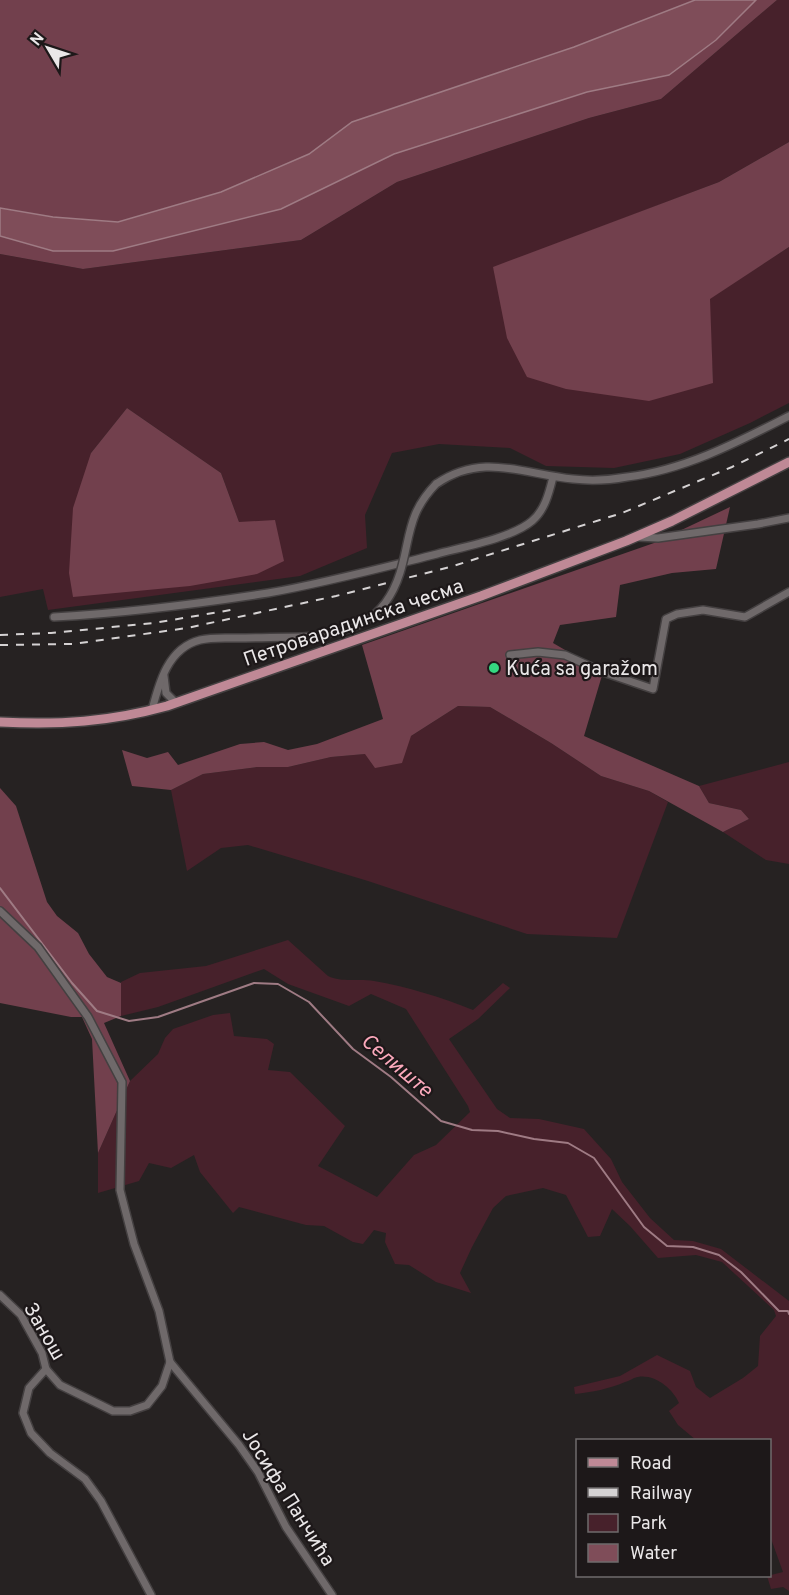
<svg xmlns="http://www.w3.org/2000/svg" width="789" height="1595" viewBox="0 0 789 1595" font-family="Overpass,sans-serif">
	<rect width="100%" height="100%" fill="#262222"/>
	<g fill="#47212b" fill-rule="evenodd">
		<path d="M777,0H789V142L719,182L493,268L713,383L709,299L789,247V403L750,423L680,454L614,468L546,466L510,448L439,444L392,453L365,515L367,548L300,576L48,610L43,589L0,597V254L83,269L301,240L397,182L589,118L661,99ZM127,408L221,473L239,522L91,453Z"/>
		<polygon points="458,706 490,707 551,743 601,776 649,791 668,802 617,938 527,934 368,881 248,845 221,848 187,871 171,790 203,774 257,767 288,767 331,757 364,754 411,736"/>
		<polygon points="789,762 789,864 766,860 723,832 749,819 741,810 709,803 699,786"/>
		<path d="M288,940L328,976C342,983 359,978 374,981C406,986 443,998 473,1010L503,983L510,988L478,1019L449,1039L497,1109L510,1118L539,1119L584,1129L611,1159L622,1182L650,1218L674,1240L693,1241L721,1249L789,1301V1591L783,1587L771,1589L767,1576L783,1572L770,1536V1440H696L678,1425L669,1411L679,1403C673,1389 655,1374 638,1377C634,1377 630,1381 625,1382C609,1389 592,1392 575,1394L574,1387L620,1376L657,1355L690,1371L696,1387L710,1398L743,1378L758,1366L760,1336L776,1316L774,1310L722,1262L696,1255L658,1258L630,1226L612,1209L600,1236L588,1237L566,1195L543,1188L506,1196L493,1208L472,1247L460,1273L471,1293L436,1282L409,1265L395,1264L385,1242L386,1233L374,1230L363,1244L353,1242L324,1226L306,1225L239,1207L233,1213L200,1172L194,1155L171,1168L149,1163L139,1181L98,1193V1153L130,1081L158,1054L165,1038L173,1029L213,1015L230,1013L234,1036L267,1039L274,1044L268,1070L290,1072L345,1126L318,1166L377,1197L414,1155L436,1145L470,1112L468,1106L406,1009L371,994L349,1006L288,984L264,969L158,1007L121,1016V982L140,973L206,966Z"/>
	</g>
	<g fill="#72404d">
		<polygon points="0,0 695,0 574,47 352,122 309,154 221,192 118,222 53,217 0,208"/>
		<polygon points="756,0 777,0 661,99 589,118 397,182 301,240 83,269 0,254 0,236 53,251 281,209 394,154 587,92 669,75 716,40"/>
		<polygon points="789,142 789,247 710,299 713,383 649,401 566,389 527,377 507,338 493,267 719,182"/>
		<polygon points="127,408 221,473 239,522 275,520 284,561 257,574 190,586 73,597 69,573 73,508 91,453"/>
		<polygon points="730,507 716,569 672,573 620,585 616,617 560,625 553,643 603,672 584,736 699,786 709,803 741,810 749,819 723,832 649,791 601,776 551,743 490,707 458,706 411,736 402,763 375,768 365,754 331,757 288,767 257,767 203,774 171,790 132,786 122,750 147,758 168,752 178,765 240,744 264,742 288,750 317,744 383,719 362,645 654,543"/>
		<polygon points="0,788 16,806 47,902 57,916 78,933 89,954 107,977 121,983 121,1016 104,1023 130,1081 98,1153 92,1039 82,1017 71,1017 0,1003"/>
	</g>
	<polygon fill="#7f4d59" stroke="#9f7b84" stroke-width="1.5" points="695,0 756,0 716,40 669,75 587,92 394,154 281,209 113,251 53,251 0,236 0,208 53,217 118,222 221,192 309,154 352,122 574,47"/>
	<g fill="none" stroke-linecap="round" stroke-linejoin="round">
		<polyline stroke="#9f7b84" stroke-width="2" points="0,888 72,983 97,1011 129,1021 158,1017 254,983 278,984 309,1002 353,1049 391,1077 441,1121 472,1130 498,1131 534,1139 568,1143 594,1158 644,1227 667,1246 693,1247 719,1255 741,1272 779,1311 788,1311 789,1314"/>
		<g stroke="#444041" stroke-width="10">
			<g id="minor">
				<path d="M436,484C483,452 522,474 573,479C590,481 610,480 627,477C685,470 738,442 789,416"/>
				<polyline points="638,537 658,538 758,524 789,518"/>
				<path d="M54,617C125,613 197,604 268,593C325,583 381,568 437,554C463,547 512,538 532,521C545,510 549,493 553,477"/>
				<polyline points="510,655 538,652 565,655 603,672 653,689 666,619 677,614 703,610 745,617 789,592"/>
				<polyline points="164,676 166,693 176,703"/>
				<path d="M152,710C159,683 168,648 200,640C212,637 225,638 237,638C259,638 281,637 303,637"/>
				<polyline points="0,911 38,947 88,1017 122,1082 120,1190 134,1244 159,1311 170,1362 162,1386 147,1405 130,1411 113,1411 60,1385 46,1369 42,1353 21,1315 0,1295"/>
				<polyline points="170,1362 239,1445 258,1472 286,1527 332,1595"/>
				<polyline points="46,1369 29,1388 23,1413 31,1433 50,1453 85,1479 101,1501 151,1595"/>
			</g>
		</g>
		<g stroke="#444041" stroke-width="12">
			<path id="major" d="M0,722C60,725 109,722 167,706L481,596L626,541L672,521L789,462"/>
		</g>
		<use href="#minor" stroke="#6f696a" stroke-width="7"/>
		<use href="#major" stroke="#bf8996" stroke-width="9"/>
		<g stroke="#d5d2d3" stroke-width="2" stroke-dasharray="8 8" stroke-linecap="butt">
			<polyline points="0,635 51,633 154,623 231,610"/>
			<polyline points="0,645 73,644 187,628 336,596 450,567 622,513 732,467 789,439"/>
		</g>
		<g stroke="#444041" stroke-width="10" stroke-linecap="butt">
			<path id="minor-bridge" d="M303,637C351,633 384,623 400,573C411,536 407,514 436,484"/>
		</g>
		<use href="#minor-bridge" stroke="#6f696a" stroke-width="7"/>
	</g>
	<circle fill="#35d881" stroke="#1d1819" stroke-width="2" cx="494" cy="668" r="6"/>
	<g text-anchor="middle" stroke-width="4.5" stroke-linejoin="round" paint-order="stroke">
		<g font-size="20" fill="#eae7e8" stroke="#1d1819">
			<text transform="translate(353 622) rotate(-19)" y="7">Петроварадинска чесма</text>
			<text transform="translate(45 1331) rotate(60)" y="7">Занош</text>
			<text transform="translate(289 1497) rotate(58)" y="7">Јосифа Панчића</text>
		</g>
		<g font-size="20" fill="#eae7e8" stroke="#1d1819" text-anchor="start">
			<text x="506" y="675">Kuća sa garažom</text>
		</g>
		<g font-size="21" font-style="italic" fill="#fca9bc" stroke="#1d1819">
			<text transform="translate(397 1065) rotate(40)" y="7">Селиште</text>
		</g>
	</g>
	<rect x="576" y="1439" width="195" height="138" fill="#1d1819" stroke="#6f6b6c" stroke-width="1.5"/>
	<rect x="588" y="1458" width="30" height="9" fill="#bf8996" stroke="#6f6b6c" stroke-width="1.5"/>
	<text x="630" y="1469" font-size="18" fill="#eae7e8">Road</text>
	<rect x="588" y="1488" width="30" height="9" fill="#d5d2d3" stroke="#6f6b6c" stroke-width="1.5"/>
	<text x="630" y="1499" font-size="18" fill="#eae7e8">Railway</text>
	<rect x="588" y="1514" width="30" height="18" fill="#47212b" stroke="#6f6b6c" stroke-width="1.5"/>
	<text x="630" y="1529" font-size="18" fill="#eae7e8">Park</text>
	<rect x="588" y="1544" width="30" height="18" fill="#7f4d59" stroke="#6f6b6c" stroke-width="1.5"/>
	<text x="630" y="1559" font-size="18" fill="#eae7e8">Water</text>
	<g transform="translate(48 48) rotate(309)" stroke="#1d1819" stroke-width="4.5" paint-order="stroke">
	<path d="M0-4.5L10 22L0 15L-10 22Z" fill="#eae7e8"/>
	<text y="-9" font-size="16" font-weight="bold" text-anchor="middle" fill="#eae7e8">N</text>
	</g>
</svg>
